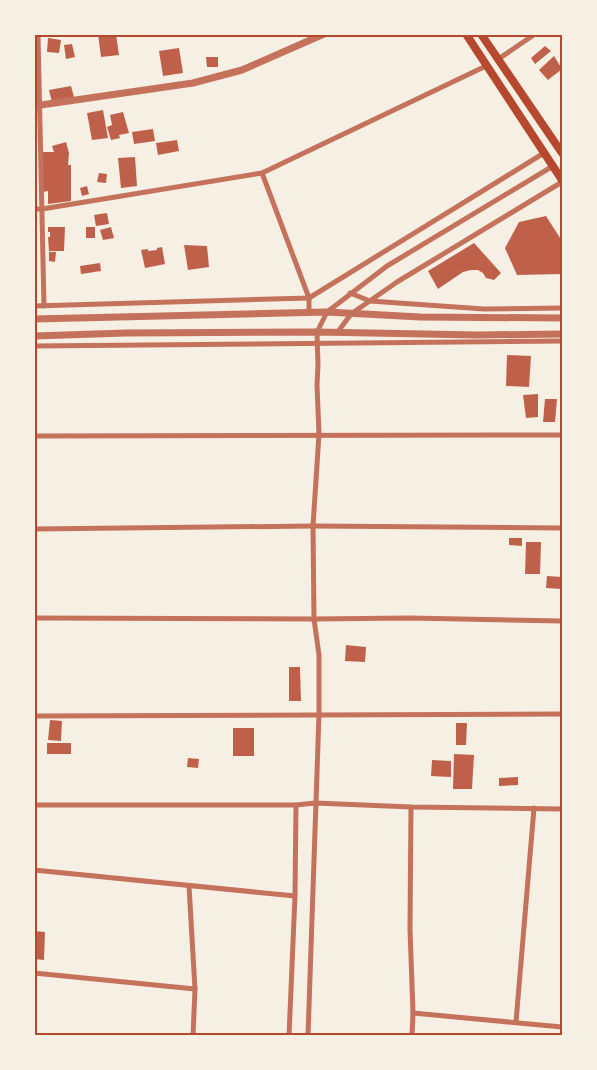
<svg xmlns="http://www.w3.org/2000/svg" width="597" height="1070" viewBox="0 0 597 1070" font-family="'Roboto Condensed',sans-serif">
	<rect width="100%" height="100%" fill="#f6efe4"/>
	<g fill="#bf614a">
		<polygon points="98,34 116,34 119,55 101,57"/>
		<polygon points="48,38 61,40 59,53 47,52"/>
		<polygon points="72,44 75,57 66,59 64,45"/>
		<polygon points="545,46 551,51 535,64 531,58"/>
		<polygon points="179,48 183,73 163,76 159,51"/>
		<polygon points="554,56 562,69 548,80 539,70"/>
		<polygon points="206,57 218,57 218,67 207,67"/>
		<polygon points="71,86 74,97 52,102 49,90"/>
		<polygon points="103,110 108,138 92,140 87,113"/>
		<polygon points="123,112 129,133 119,135 120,138 111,140 107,127 112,125 110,115"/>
		<polygon points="153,129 155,141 134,144 132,132"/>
		<polygon points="177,140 179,151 158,155 156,143"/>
		<polygon points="66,142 69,153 68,165 71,165 71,201 48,204 48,191 43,192 42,152 54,152 52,146"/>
		<polygon points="135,157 137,186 121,188 118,158"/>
		<polygon points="99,173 107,174 106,183 97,182"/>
		<polygon points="87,186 89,194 82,196 80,188"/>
		<polygon points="107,213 109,224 96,226 94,215"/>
		<polygon points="546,216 562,241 562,274 517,275 505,248 519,222"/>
		<polygon points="48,227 65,227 64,251 49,251 48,237 50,237 50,232 48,232"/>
		<rect x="86" y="227" width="9" height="11"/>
		<polygon points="111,227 114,238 103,240 100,230"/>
		<polygon points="474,243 501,273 494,280 486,278 483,273 478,270 471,270 463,272 438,289 428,271"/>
		<polygon points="184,245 207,246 209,267 188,270"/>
		<polygon points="162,247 165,264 145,268 141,250 148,249 148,251 157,250 157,248"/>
		<polygon points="49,252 56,252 55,262 49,261"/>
		<polygon points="100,263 101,271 81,274 80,266"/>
		<polygon points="507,355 531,356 529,387 506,386"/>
		<polygon points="538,394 538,417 526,418 523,395"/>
		<polygon points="545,399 557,399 555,422 543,422"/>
		<polygon points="509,538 522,538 522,546 509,545"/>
		<polygon points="526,542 541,542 540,574 525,574"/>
		<polygon points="547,576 562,577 562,589 546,588"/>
		<polygon points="346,645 366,647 365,662 345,661"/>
		<polygon points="289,667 300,667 301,701 289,701"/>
		<polygon points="50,720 62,721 61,741 48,740"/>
		<polygon points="456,723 467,723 466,745 456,745"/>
		<rect x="233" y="728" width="21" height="28"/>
		<rect x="47" y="743" width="24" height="11"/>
		<polygon points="454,754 474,755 472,789 453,789"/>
		<polygon points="188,758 199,759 198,768 187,767"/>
		<polygon points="432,760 451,761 451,777 431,776"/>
		<polygon points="518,777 518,785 499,786 499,778"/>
		<polygon points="34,931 45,932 44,960 34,959"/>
	</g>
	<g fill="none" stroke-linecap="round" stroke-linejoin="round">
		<g stroke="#c5725c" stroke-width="5">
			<polyline points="38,34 44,306"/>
			<polyline points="497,60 535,34"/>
			<polyline points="262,173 309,298 309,312"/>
			<polyline points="34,209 42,209 262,173 486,66"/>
			<polyline points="350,293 370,301 484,309 562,308"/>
			<polyline points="34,306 309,298 544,153"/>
			<polyline points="337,333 351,314 397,282 562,182"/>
			<polyline points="34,346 562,341"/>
			<polyline points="34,436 562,435"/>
			<polyline points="34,529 313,526 562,528"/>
			<polyline points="34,618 314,619 410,618 562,621"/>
			<polyline points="34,716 562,714"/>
			<polyline points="34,805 296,805 315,803 411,807 562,809"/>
			<polyline points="411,807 410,929 413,1013 412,1036"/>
			<polyline points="34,870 295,896"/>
			<polyline points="189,886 195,989 193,1036"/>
			<polyline points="34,973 195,989"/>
			<polyline points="413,1013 562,1027"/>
			<polyline points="516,1022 534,808"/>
			<polyline points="289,1036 295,896 296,805"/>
			<polyline points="308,1036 319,714 319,655 314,619 313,526 319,434 317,385 318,365 317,332 327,312 387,266 553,166"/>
		</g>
		<g stroke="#c5725c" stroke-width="7">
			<polyline points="34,106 193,83 242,70 324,34"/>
			<polyline points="34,319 327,312 420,317 562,318"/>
			<polyline points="34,336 126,333 317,332 478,335 562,334"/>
		</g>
		<g stroke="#b5482f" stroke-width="8">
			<polyline points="466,34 562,180"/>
			<polyline points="481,34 562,153"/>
		</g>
	</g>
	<rect width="597" height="1070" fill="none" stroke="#f6efe4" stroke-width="72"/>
	<rect x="36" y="36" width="525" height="998" fill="none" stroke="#b5482f" stroke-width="2"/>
</svg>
